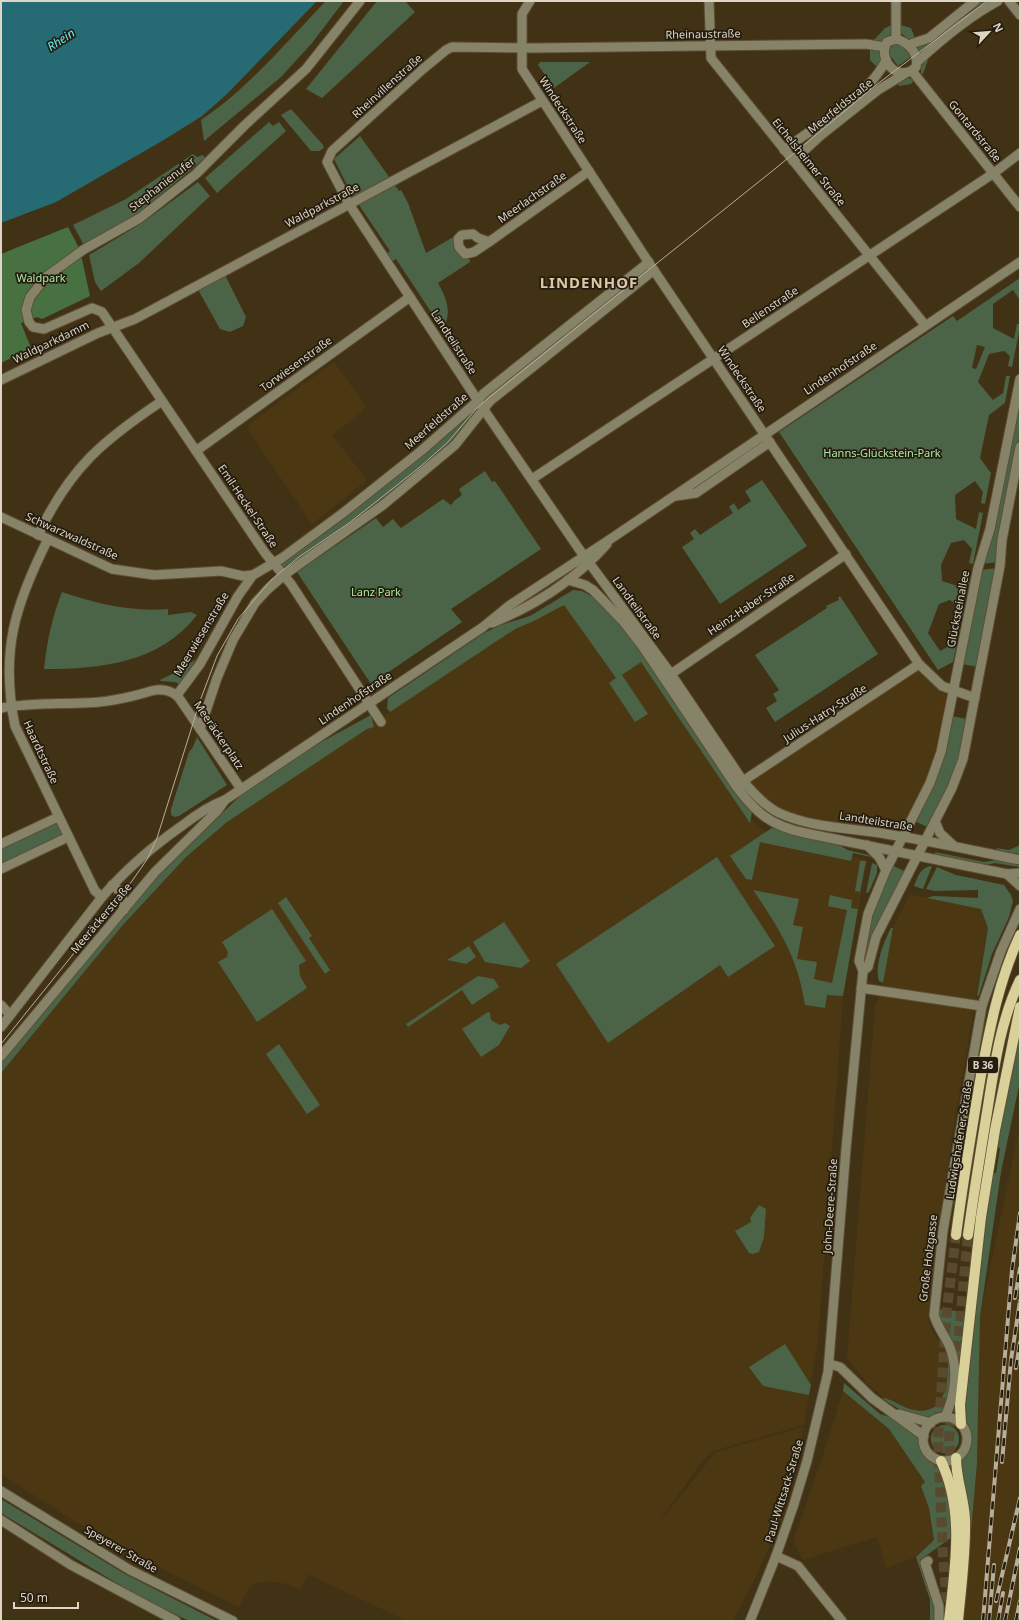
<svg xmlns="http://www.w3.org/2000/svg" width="1021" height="1622" viewBox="0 0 1021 1622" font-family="'Noto Sans',sans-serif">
	<rect width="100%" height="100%" fill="#423215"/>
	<g fill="#4b3712">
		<polygon points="334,362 366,406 362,412 332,435 367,480 312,524 248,430 249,424"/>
		<polygon points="569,597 642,662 748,818 768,833 788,841 867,860 843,997 818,1340 804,1425 715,1450 703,1460 656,1526 716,1452 804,1427 782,1518 753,1582 733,1621 407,1621 308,1574 300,1590 287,1584 267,1581 253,1584 248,1590 239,1607 131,1553 76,1522 1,1474 1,1072 122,926 186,857 227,821 515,628"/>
		<polygon points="919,667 951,694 935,762 900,834 807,819 777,809 747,782"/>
		<polygon points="910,894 981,909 988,928 952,1135 929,1303 928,1315 929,1324 933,1333 947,1351 948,1381 944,1393 939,1403 929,1409 918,1411 900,1406 883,1397 868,1384 847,1358 875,1007 883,983 893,928"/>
		<polygon points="1020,1125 1020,1621 963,1621 977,1463 980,1317"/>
		<polygon points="843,1391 889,1429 925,1483 921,1486 929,1508 934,1540 916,1557 886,1568 877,1537 803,1560 793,1541 822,1458"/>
	</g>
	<g fill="#4b6347" fill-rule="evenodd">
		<path d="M326,1H344L312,43L281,77L204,141L201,120C247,90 287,41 326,1Z"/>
		<polygon points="377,1 405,1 415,12 322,98 306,89"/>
		<polygon points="980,1 995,1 921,56 915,46"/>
		<path d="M892,25C892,35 889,37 881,42L874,40L885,28Z"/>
		<polygon points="901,25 911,28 915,38 908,39 900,32"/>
		<polygon points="895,44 898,44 907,50 912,56 898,66 889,54 890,48"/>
		<polygon points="870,48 879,52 882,63 878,68 870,60"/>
		<polygon points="926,59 928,60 923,74 921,74 921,67"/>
		<polygon points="540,62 590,62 554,88 538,65"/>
		<polygon points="909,78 914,80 911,84 899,86 897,82"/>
		<polygon points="291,109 323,145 324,148 319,151 311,151 281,115"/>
		<polygon points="269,122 273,126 279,122 286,131 217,193 205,178"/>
		<path d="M360,136L399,191L401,190L408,203L426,253L455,236L469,257L470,262L438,283C448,301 452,313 442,332L439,324L396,259L391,262L386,254L390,251L351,193L334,159Z"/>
		<polygon points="193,154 197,157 203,155 205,158 136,215 84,245 73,225 126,199"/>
		<polygon points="198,182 210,196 139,263 101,291 95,282 89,255 142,223"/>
		<polygon points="223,271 246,317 243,326 230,332 220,329 196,286"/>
		<path d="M1020,278V300L1013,290L993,304V328L1014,339L1017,324H1020V327L1012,367L1008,366L1010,356L1004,351L989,354L978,382L993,400L1003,393L1006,376H1010L1005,403L989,415L980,458L991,473L985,504L981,503L983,492L975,481L955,495L956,519L976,529L979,512L983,513L973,564L969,563L972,549L964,540L951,543L941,565L942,581L964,588L967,572L971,573L962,619L958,618L960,608L950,600L939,604L928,633L940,651L953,644L956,627L960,628L953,662L938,670L779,432L953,316L957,321ZM977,345L985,347L976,369L972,368Z"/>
		<polygon points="1020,391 1020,434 1000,534 998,562 982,564"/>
		<polygon points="478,401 484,408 472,425 383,505 291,563 281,571 278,568 282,558"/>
		<polygon points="485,471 492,482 495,481 541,549 451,609 462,622 371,684 297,572 376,518 383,527 393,519 401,528 443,499 451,505 455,500 462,495 459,489"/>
		<polygon points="762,480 807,546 720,604 682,547 694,539 690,533 695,529 700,535 733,513 729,507 734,503 738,510 751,501 745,491"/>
		<polygon points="997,568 978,667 962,664 981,570"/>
		<polygon points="573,590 582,591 595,598 630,634 752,812 750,823 641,662 622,675 648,714 635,722 609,683 616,678 564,605 534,621 515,629 390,712 387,708 388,698 484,633 501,625 530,616"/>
		<path d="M62,592C97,604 131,612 168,609V615L191,612L197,615C160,663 101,669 44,669C47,641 52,617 62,592Z"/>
		<polygon points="840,596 878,654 775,722 766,708 777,701 773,694 779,690 755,655 827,608 826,606 839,600 838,598"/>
		<polygon points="196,659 181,685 175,682 161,681 160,680 180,670"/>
		<polygon points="371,715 374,727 367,729 227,822 186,857 122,926 1,1073 1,1060 130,905 179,855 242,794 303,752"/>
		<polygon points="952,716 967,719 956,773 929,828 915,821 940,770"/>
		<polygon points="197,737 227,785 179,816 175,817 171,815 171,809 189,752 193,747"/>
		<polygon points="58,817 68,837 1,869 1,844"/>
		<polygon points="773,827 791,834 837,844 848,850 872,856 871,857 853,853 851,861 760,842 752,880 746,879 730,856"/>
		<polygon points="1020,845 1020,854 1000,852 996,848 1009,850"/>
		<polygon points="935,852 984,862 996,860 1020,865 1019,867 995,863 986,865 935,855"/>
		<polygon points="717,857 775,946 728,977 720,965 608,1043 556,964"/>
		<polygon points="860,861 866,861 860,892 855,891"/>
		<polygon points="872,863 877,865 877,873 869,892 866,893"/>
		<path d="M892,865L906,872C889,902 872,931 865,965L863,964L874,905Z"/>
		<path d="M932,866L923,889L914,886C918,877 920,867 932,866Z"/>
		<polygon points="937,867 956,875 1004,885 1011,895 1013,901 1009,917 992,954 979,995 977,996 988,928 981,909 927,898 934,896 978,898 978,890 935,891 926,889"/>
		<path d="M753,890L799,899L793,925L803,927L797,959L817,962L814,979L832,983L847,910L828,906L830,895L852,900L851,908L858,909L843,996L827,995L825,1008L805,1005C798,958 779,928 753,890Z"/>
		<polygon points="286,897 312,936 309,938 330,970 325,974 278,903"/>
		<polygon points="272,909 306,961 299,965 300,976 307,988 257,1022 218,962 227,957 228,952 222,942"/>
		<polygon points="504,922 530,961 521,968 485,962 473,942"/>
		<path d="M891,928H893L883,983L879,981C874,966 884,941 891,928Z"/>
		<polygon points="469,946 476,957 466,964 447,960"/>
		<polygon points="478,976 494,979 499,987 472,1005 462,990 408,1027 406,1024"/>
		<polygon points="488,1012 490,1013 491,1020 500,1025 505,1023 510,1026 499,1045 481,1057 462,1029"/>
		<path d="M1020,1022V1081L1001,1172L980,1317L977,1463L967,1578L960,1463C967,1453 974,1444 970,1431C968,1425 965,1421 964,1415L983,1237L993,1173H996L1000,1148L997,1147Z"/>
		<polygon points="279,1044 320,1105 307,1114 266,1054"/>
		<polygon points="759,1205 766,1209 764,1237 759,1252 753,1254 749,1253 735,1231 751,1222 750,1218"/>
		<polygon points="937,1309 966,1312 960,1367 957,1367 939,1323"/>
		<polygon points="785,1344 811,1385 809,1395 763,1386 749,1367"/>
		<path d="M947,1351C951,1363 951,1375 950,1388C950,1392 950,1399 948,1403C936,1432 898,1410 882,1398C888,1397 902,1407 910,1409C948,1420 950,1376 947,1351Z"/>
		<polygon points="844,1383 880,1414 893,1418 917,1437 924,1455 940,1467 950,1500 952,1537 920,1560 935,1606 935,1621 930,1621 930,1600 916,1557 934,1540 929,1508 921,1486 925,1482 889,1429 843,1391"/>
		<circle cx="945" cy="1439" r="14"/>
		<polygon points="1,1499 125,1574 217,1621 189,1621 143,1599 1,1513"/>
	</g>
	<polygon fill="#487142" points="68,227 80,250 90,296 42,319 37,317 21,323 31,348 1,363 1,254"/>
	<polygon fill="#266b73" points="1,1 317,1 226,95 202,116 162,141 56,202 1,223"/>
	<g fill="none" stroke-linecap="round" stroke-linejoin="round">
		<g stroke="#594a2f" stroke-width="10" stroke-dasharray="10 5" stroke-linecap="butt">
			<polyline points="956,1366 968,1235"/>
			<polyline points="952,1486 949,1438 953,1400"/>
			<polyline points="948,1617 943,1557 938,1438 947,1309 956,1235"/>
		</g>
		<g stroke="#5e4f34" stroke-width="11">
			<g id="minor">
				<polyline points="360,1 306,69 245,125 196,174 140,218 83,250 46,277 30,297 26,310 29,322 33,327 44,329 92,308 102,312 265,553 291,584 381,722"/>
				<polyline points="530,1 522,14 522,69 651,266 919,664 942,686 975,698"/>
				<polyline points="709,1 711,58 925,325"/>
				<polyline points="896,1 896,39"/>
				<polyline points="1009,1 1020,15"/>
				<path d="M896,39C908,42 920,54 916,67C898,84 877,60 887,42Z"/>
				<polyline points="908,45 929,38 975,1"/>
				<path d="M885,47L866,44L534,48L452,47L446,50L423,69L332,151L327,162L349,204L478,401L579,549L671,674L743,781C753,793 765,806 779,813C812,828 851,828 886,834C931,841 975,851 1020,860"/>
				<path d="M917,62C942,39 968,17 998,1"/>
				<polyline points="912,71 1020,207"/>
				<path d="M784,150C815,126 870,95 886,60"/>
				<polyline points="793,161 820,136 878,90 906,73"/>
				<polyline points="489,242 474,252 465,254 459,247 458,239 462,235 473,234 478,238 489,242 589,171"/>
				<polyline points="1,380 98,333 135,319 542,101"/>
				<polyline points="196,451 410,297"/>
				<polyline points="532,479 994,173 1020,153"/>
				<polyline points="676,496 696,493 770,442"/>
				<polyline points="1,517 112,569 154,575 221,571 243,576 253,575"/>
				<path d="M38,535C70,468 102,441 162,401"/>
				<path d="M48,539C15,605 0,651 15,726L95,891L102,897"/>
				<path d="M568,580L585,585L593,590L623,621L643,647L736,786C756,813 771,826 805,833L1007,874L1020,873"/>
				<path d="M492,623C536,605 576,579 607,544"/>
				<polyline points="671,674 846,554"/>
				<polyline points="177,695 200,664 238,596 253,575 282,558 343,513 421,451 478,401 483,394 649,262"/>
				<path d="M1,708C27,703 54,704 81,703C105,703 128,698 151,691C160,688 172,690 179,698L241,789"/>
				<polyline points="200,729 217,678 233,640 255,603 268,589 284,575 383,505 455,445 490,401 654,270"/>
				<polyline points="743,781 919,664"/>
				<polyline points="935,821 940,833 954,846"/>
				<polyline points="1,844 58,817"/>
				<polyline points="867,845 879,857 886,870"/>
				<polyline points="1,869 68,837"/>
				<polyline points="1007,874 1020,886"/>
				<polyline points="112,885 122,893 124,910"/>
				<polyline points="863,971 868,967 876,937 952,788 963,759 1000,566 1002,540 1020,447"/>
				<polyline points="861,988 982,1006"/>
				<polyline points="1,1005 10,1015"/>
				<path d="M1,1027L102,897C126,869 153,846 183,825C196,815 209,806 225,800L483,627L510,605L612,538L1020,262"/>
				<polyline points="1,1056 155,872 217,811 225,800"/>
				<polyline points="829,1364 840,1367 872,1398 924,1436"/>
				<polyline points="899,1414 931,1423"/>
				<path d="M945,1417C955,1396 959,1368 949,1345C944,1335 937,1326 934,1315L943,1231L982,1006L1001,951L1020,909"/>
				<circle cx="945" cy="1439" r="22"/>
				<polyline points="1,1491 130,1570 233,1621"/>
				<polyline points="1,1520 71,1565 176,1621"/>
				<polyline points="776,1556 798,1566 842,1621"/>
				<polyline points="928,1561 925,1563 939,1606 939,1621"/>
				<polyline points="750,1621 776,1556 794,1504 807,1461 828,1372 846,1149 863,971 859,961 868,914 886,870 930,783 941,752 978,568 990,529 1020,379"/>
			</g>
		</g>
		<g stroke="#5e4f34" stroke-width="12">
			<g id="major">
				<path d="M956,1235C963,1181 972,1128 981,1075C990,1027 999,980 1020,935"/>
				<path d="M968,1235C974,1192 981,1149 988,1106C995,1062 1001,1020 1020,980"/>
				<polyline points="961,1424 960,1405 981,1217 995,1130 1020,1007"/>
				<path d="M956,1458C956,1479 964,1498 965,1519C966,1553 961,1587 958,1621"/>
				<path d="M941,1461C965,1511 955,1568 949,1621"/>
			</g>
		</g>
		<use href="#minor" stroke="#878369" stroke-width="9"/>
		<use href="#major" stroke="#dad099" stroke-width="10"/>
		<polyline stroke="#b8ae9a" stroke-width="1" points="1,1044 132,881 148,858 157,838 200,701 217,656 238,619 271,580 299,557 349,523 420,467 448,442 476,409 491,396 776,168 876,85 987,1"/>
		<g stroke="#b8ae9a" stroke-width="4">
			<g id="rail">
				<polyline points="1015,1298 1020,1268"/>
				<polyline points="1016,1368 1020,1342"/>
				<polyline points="1002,1462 1011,1360 1020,1301"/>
				<polyline points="996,1601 1020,1498"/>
				<polyline points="983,1621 1012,1270 1020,1213"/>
				<polyline points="989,1621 994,1565"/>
				<polyline points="998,1621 1003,1593"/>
				<polyline points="1005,1621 1020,1548"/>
				<polyline points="1016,1621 1020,1601"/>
			</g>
		</g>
		<use href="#rail" stroke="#231c0f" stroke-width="2.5" stroke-dasharray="8" stroke-linecap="butt"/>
	</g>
	<g text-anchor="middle" stroke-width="3.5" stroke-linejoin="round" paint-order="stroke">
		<rect fill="#231c0f" stroke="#a69e8e" stroke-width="1" x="968" y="1057" width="30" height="16" rx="3"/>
		<g font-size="10" font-weight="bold" fill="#ded5c4">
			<text x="983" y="1069">B 36</text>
		</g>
		<g font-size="11" fill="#ded5c4" stroke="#231c0f">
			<text transform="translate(703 34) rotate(-1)" y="4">Rheinaustraße</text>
			<text transform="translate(387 86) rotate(-42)" y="4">Rheinvillenstraße</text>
			<text transform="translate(840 106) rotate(-39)" y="4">Meerfeldstraße</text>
			<text transform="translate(563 110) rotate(57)" y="4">Windeckstraße</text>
			<text transform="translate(975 131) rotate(51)" y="4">Gontardstraße</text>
			<text transform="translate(809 162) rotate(51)" y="4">Eichelsheimer Straße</text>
			<text transform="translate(162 184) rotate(-38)" y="4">Stephanienufer</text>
			<text transform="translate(532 197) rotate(-35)" y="4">Meerlachstraße</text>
			<text transform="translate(322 205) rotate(-28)" y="4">Waldparkstraße</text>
			<text transform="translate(770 307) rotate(-34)" y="4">Bellenstraße</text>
			<text transform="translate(51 342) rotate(-26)" y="4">Waldparkdamm</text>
			<text transform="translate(454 342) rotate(57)" y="4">Landteilstraße</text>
			<text transform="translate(296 364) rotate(-36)" y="4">Torwiesenstraße</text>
			<text transform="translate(840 368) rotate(-34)" y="4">Lindenhofstraße</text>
			<text transform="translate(742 379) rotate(56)" y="4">Windeckstraße</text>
			<text transform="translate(436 421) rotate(-41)" y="4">Meerfeldstraße</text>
			<text transform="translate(248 506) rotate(56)" y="4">Emil-Heckel-Straße</text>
			<text transform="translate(72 536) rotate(24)" y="4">Schwarzwaldstraße</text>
			<text transform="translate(751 604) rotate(-34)" y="4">Heinz-Haber-Straße</text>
			<text transform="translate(637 608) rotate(54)" y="4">Landteilstraße</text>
			<text transform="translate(958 609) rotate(-79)" y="4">Glücksteinallee</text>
			<text transform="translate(201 634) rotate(-59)" y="4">Meerwiesenstraße</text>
			<text transform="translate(355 698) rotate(-34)" y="4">Lindenhofstraße</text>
			<text transform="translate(825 713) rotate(-33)" y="4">Julius-Hatry-Straße</text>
			<text transform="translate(219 735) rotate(56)" y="4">Meeräckerplatz</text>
			<text transform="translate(41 752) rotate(65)" y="4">Haardtstraße</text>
			<text transform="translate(876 821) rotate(9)" y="4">Landteilstraße</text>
			<text transform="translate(101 918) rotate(-50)" y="4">Meeräckerstraße</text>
			<text transform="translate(959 1140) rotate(-81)" y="4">Ludwigshafener Straße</text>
			<text transform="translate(830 1206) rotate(-86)" y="4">John-Deere-Straße</text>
			<text transform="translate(928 1258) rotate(-83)" y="4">Große Holzgasse</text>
			<text transform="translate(784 1491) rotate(-73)" y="4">Paul-Wittsack-Straße</text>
			<text transform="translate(121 1549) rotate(30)" y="4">Speyerer Straße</text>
		</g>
		<g font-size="11" fill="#abe9a1" stroke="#231c0f">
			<text x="41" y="282">Waldpark</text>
			<text x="882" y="457">Hanns-Glückstein-Park</text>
			<text x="376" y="596">Lanz Park</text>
		</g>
		<g font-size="12" font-style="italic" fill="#68eafb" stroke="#231c0f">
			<text transform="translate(61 40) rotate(-33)" y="4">Rhein</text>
		</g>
		<g font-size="15" font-weight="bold" letter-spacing="1" fill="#dcc8a7" stroke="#231c0f">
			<text x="589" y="288">LINDENHOF</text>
		</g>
	</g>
	<rect width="1021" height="1622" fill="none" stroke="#ded5c4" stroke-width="4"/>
	<g transform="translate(989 32) rotate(64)" stroke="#231c0f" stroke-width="3" paint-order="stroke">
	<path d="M0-3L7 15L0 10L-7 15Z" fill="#ded5c4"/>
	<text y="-6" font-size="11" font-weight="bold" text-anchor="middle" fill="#ded5c4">N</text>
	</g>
	<path d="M14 1602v6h64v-6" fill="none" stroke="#ded5c4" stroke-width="2"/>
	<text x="20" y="1602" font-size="12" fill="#ded5c4" stroke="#231c0f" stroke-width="3" paint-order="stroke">50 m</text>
</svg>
